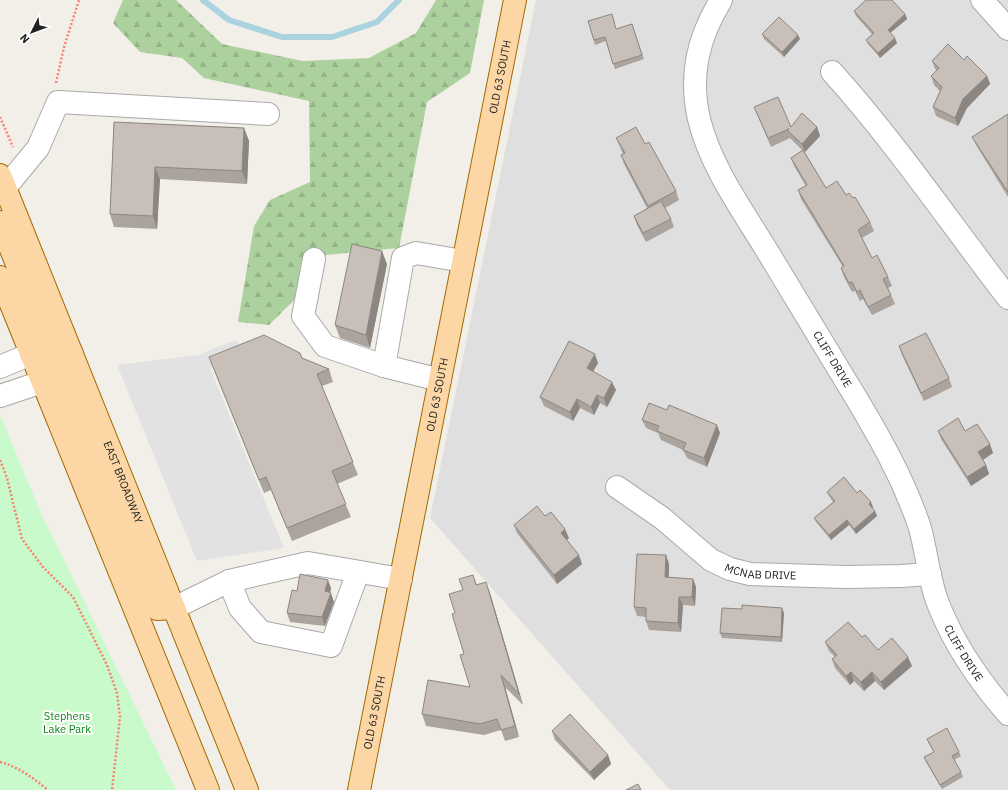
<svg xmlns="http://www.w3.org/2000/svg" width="1008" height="790" viewBox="0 0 1008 790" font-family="'IBM Plex Sans',sans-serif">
	<defs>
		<pattern id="forest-firs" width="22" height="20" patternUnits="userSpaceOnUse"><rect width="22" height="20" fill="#add19e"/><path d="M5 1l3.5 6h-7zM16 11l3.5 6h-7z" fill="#95b388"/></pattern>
	</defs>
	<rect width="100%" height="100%" fill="#f2efe9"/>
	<polygon fill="#e0dfdf" points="536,0 1008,0 1008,790 670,790 430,518"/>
	<polygon fill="url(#forest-firs)" points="123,0 176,0 222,44 303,61 369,58 416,33 436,0 484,0 470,73 427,102 399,248 305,257 295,299 269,325 238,322 254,226 270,200 310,182 309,101 204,78 182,58 140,52 113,23"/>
	<polygon fill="#c8facc" points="0,415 40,511 176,790 0,790"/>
	<polygon fill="#e2e2e2" points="235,340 250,353 210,368 284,548 197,561 117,365 198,355"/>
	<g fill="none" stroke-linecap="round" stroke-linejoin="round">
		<polyline stroke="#aad3df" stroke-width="6" points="203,0 229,20 282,37 332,37 377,22 399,0"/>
		<g stroke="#a9a9a9" stroke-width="24">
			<g id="minor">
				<path id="s1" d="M721,0C698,38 689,75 699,119C711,168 743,211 769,254C794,295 819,337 844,378C860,404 876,431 890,458C902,481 912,504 920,528C927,554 929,582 939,606C955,646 980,682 1008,714"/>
				<polyline points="982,0 1008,29"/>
				<path d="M832,72C896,143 950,223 1008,298"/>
				<polyline points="5,188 38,148 58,102 268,114"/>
				<polyline points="314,259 303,316 325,346 384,366 440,380"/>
				<polyline points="384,366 403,258 416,253 463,261"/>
				<polyline points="0,367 31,354"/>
				<polyline points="0,396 42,382"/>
				<path id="s2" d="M617,487L662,518L711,560L730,569L750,574L845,577L901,576L930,574"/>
				<polyline points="229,581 240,608 261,632 331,646 358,572"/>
				<polyline points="174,608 229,581 308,563 401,579"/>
			</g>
		</g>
		<g stroke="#a06b00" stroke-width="24">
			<g id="major">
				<path id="s3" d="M0,175L247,790"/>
				<polyline points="0,222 49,344 57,354 72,354"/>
				<polyline points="0,277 208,790"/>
				<polyline points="31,354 63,375 95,458 118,486"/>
				<polyline points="91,478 116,511 147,593 157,609 174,608"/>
				<path id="s4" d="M359,790L515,0"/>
			</g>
		</g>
		<g stroke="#fa8072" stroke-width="2.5" stroke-dasharray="2 2" stroke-linecap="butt">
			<polyline points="56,83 64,47 79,0"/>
			<polyline points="0,117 13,147"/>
			<polyline points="0,460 7,478 22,539 43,567 73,597 107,665 117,693 120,717 112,790"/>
			<path d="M0,762C19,767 33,778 48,790"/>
		</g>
		<use href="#minor" stroke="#fff" stroke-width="22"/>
		<use href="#major" stroke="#fcd6a4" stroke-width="22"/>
	</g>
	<g fill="#aba49e">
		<polygon points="854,11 905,14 907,19 890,33 897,43 880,58 868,44 866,40 872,34 856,16"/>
		<polygon points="588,21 616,29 632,24 644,59 615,69 606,41 595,45"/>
		<polygon points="762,34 800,39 784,57 764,39"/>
		<polygon points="964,60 987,76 990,84 967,108 958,126 936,116 933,107 940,91 934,85 931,76 937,71 935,69 932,61"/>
		<polygon points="754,107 791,127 817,127 820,136 805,152 804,151 826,188 846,195 870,222 874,231 862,238 872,258 888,277 892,286 888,288 891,295 895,304 872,315 863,299 860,301 855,291 852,292 844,277 841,268 843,267 801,199 798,190 806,186 794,166 791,158 803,151 790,138 771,147"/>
		<polygon points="1008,114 1008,197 976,145 972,137"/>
		<polygon points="114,122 244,128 249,141 247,184 160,179 157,229 114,227 110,214"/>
		<polygon points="616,138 645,144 676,191 679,200 665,208 671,219 674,227 646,242 637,225 634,216 647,208 624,164 621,155 623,154 620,147"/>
		<polygon points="387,264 370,348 340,338 335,325"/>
		<polygon points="899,346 949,378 952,387 924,401 902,355"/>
		<polygon points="209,357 302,358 329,369 333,382 322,386 358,475 337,484 351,517 292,541 271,490 264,493 214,370"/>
		<polygon points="598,363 593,371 616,390 607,407 600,403 594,415 580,408 573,421 544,406 540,397"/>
		<polygon points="642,420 720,433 707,467 687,458 683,450 661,440 658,433 646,428"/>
		<polygon points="938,431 965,431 993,453 983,460 989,474 971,486 941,439"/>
		<polygon points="827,492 857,493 873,507 872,508 877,516 856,534 849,525 831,540 816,522 814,518 833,502 829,496"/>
		<polygon points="545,516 569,538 567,540 582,564 557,584 517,533 514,525"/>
		<polygon points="666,555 669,564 669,577 693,579 696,587 695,606 683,605 681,632 649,630 646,621 646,617 637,616 634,607"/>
		<polygon points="473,575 477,585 490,593 523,705 505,687 519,737 505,741 501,730 484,735 426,726 422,714 470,687 464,654 463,590"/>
		<polygon points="331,588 330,593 334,602 325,626 290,622 287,613 297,591"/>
		<polygon points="784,613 782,642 722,638 720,633"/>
		<polygon points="862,637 878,650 912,666 884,690 875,681 864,691 854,681 850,685 835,668 832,659 835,657 829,651 825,642"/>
		<polygon points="552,731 608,755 611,764 594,780 555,740"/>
		<polygon points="927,739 959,752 961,756 954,760 961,772 963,777 942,789 926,762 924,757 934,752 929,744"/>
	</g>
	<g fill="#8b8681">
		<polygon points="905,14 907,19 889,34 888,30"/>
		<polygon points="798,35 800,39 784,57 782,52"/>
		<polygon points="895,38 897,43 880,58 878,53"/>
		<polygon points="987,76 990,84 967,108 958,126 955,118 963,99"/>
		<polygon points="817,127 820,136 805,152 802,144"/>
		<polygon points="244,128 249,141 247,184 242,171"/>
		<polygon points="155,167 160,179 157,229 153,216"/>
		<polygon points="382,251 387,264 370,348 366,335"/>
		<polygon points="595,354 598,363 590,377 587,368"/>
		<polygon points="612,382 616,390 607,407 604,398"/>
		<polygon points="597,395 600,403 594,415 591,407"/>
		<polygon points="577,399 580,408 573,421 570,412"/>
		<polygon points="717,425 720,433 707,467 704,458"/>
		<polygon points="990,444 993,453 981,461 978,452"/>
		<polygon points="986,465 989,474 971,486 967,477"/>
		<polygon points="871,502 873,507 871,509 869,504"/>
		<polygon points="875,511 877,516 856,534 854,529"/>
		<polygon points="847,520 849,525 831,540 829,535"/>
		<polygon points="565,529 569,538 565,541 561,533"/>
		<polygon points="579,555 582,564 557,584 554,575"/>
		<polygon points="666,555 669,564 668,586 665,577"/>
		<polygon points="693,579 696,587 695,606 692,597"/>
		<polygon points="328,580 331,588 329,597 331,593 334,602 325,626 322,617 325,591"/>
		<polygon points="486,582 490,593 523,705 519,694"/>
		<polygon points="679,597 683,605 681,632 678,623"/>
		<polygon points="782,608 784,613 782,642 781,637"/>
		<polygon points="908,657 912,666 884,690 881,682"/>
		<polygon points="851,672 854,681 850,685 846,676"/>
		<polygon points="872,672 875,681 864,691 861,682"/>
		<polygon points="501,675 505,687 519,737 515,726"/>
		<polygon points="608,755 611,764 594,780 590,772"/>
	</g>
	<g fill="#c7bfb8" stroke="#8b8681">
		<polygon points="866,0 892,0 905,14 888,30 895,38 878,53 866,40 874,33 854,11"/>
		<polygon points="612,14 616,29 632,24 642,55 613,64 605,37 594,40 588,21"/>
		<polygon points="779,17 798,35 782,52 762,34"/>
		<polygon points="948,44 964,60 967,56 987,76 963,99 955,118 933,107 942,87 931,76 939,68 932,61"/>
		<polygon points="778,97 791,127 802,113 817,127 802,144 787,130 789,129 768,138 754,107"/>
		<polygon points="1008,114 1008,192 972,137"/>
		<polygon points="114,122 244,128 242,171 155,167 153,216 110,214"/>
		<polygon points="636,127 645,144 649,142 676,191 648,206 621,155 625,153 616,138"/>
		<polygon points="803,150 826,188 837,181 846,195 849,193 853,198 855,197 870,222 858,230 872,258 877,255 888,277 883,279 891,295 868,307 860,290 857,292 852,282 849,283 841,268 844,266 798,190 807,185 791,158"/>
		<polygon points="661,201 671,219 643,233 634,216"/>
		<polygon points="352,244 382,251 366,335 335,325"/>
		<polygon points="926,333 949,378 921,393 899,346"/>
		<polygon points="264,335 300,353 302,358 329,369 317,374 353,462 332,471 346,504 287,528 266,477 259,480 209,357"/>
		<polygon points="569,341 595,354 587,368 612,382 604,398 597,395 591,407 577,399 570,412 540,397"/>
		<polygon points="649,403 667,410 669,405 717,425 704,458 683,450 686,443 657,431 659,426 642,420"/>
		<polygon points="958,418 965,431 977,424 990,444 978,452 986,465 967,477 938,431"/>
		<polygon points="844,477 857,493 860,490 871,502 869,504 875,511 854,529 847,520 829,535 814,518 835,501 827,492"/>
		<polygon points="537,506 545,516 551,512 565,529 561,533 579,555 554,575 514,525"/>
		<polygon points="637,554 666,555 665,577 693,579 692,597 679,597 678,623 646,621 646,608 634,607"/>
		<polygon points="300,574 328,580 325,591 331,593 322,617 287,613 292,590 297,591"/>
		<polygon points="473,575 476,585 486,582 519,694 501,675 515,726 501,730 497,719 480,724 422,714 428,680 470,687 460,655 464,654 452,614 455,613 449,594 463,590 459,579"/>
		<polygon points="742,605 782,608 781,637 720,633 722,608 742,609"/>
		<polygon points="848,622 862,637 865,635 878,650 892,638 908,657 881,682 872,672 861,682 851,672 846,676 832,659 837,655 825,642"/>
		<polygon points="570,714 608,755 590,772 552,731"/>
		<polygon points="947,728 959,752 952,756 961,772 940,785 924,757 934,752 927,739"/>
		<polygon points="638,784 641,790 626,790"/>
	</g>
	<g text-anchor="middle" stroke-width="4" stroke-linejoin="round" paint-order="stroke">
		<g font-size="11" fill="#222" stroke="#fff">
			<text dy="4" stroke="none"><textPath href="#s4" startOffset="727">OLD 63 SOUTH</textPath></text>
			<text dy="4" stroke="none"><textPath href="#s1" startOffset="400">CLIFF DRIVE</textPath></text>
			<text dy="4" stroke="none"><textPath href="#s4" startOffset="403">OLD 63 SOUTH</textPath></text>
			<text dy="4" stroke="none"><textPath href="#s3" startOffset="331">EAST BROADWAY</textPath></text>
			<text dy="4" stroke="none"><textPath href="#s2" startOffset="171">MCNAB DRIVE</textPath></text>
			<text dy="4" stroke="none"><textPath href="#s1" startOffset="724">CLIFF DRIVE</textPath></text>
			<text dy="4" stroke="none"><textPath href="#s4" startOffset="79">OLD 63 SOUTH</textPath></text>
		</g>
		<g font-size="11" fill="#0c8416" stroke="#fff">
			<text x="67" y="720">Stephens<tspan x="67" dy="13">Lake Park</tspan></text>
		</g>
	</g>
	<g transform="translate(32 32) rotate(228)" stroke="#ffffff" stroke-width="3" paint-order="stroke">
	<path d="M0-3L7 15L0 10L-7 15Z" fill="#222222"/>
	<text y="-6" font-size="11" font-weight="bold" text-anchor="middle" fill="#222222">N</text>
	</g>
</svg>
